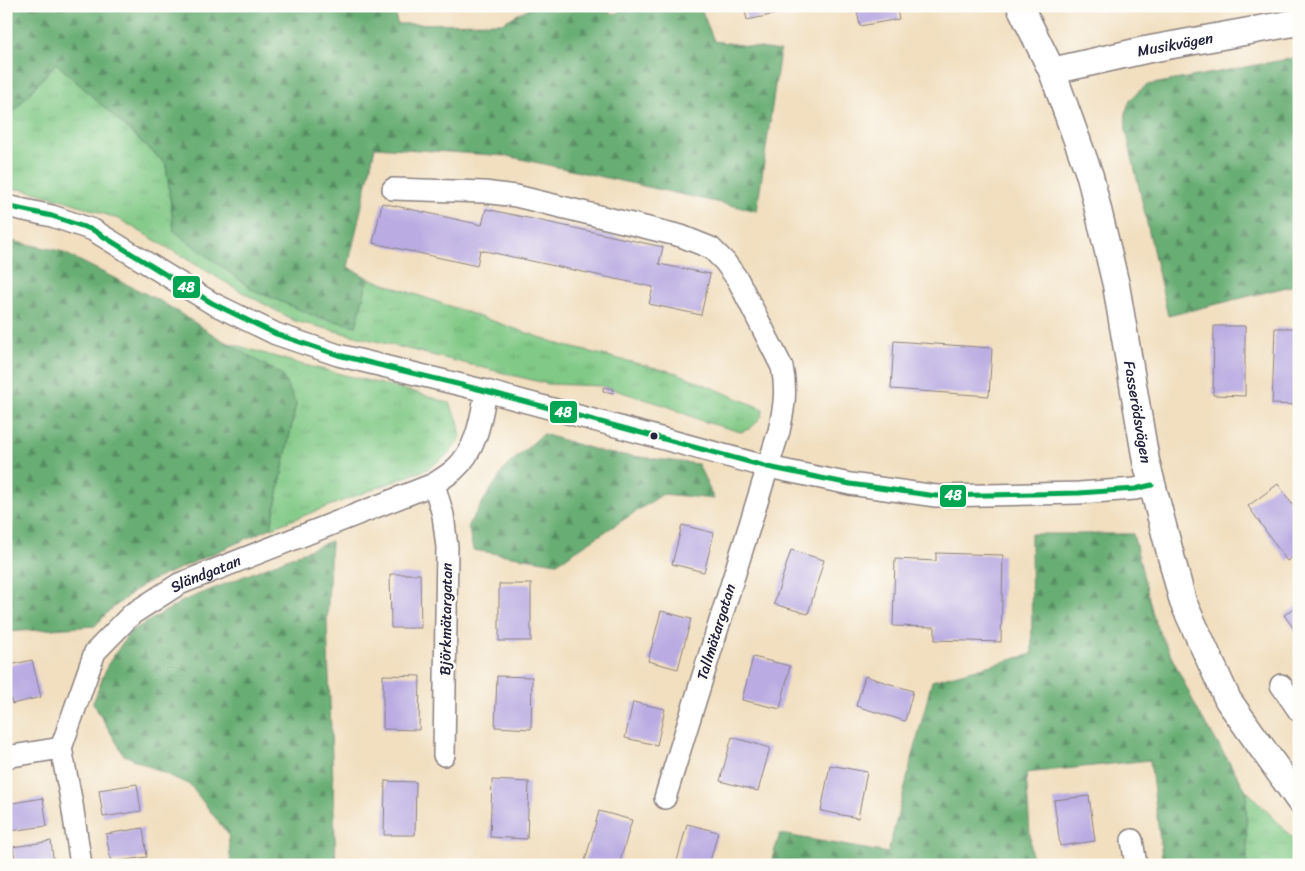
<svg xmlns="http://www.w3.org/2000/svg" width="1305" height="871" viewBox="0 0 1305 871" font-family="Sriracha,sans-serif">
	<defs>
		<pattern id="grass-tufts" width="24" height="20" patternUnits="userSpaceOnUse" patternTransform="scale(1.25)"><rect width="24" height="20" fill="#81c986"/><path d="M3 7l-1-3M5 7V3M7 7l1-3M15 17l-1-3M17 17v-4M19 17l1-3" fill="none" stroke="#6fac75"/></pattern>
		<pattern id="forest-firs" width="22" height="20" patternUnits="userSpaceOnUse" patternTransform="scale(1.25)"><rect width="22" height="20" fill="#68ad73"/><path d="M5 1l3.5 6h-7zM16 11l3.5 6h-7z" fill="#558c60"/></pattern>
	</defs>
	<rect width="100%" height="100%" fill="#fdfcf7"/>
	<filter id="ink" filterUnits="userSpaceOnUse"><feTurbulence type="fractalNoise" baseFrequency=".02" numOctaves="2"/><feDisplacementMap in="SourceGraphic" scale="10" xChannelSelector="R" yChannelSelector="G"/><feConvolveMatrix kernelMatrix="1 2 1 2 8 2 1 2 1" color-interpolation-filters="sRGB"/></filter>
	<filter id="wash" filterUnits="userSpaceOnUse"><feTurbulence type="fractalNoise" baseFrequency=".0096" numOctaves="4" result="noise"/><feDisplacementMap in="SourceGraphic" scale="20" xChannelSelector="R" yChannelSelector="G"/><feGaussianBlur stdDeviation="1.12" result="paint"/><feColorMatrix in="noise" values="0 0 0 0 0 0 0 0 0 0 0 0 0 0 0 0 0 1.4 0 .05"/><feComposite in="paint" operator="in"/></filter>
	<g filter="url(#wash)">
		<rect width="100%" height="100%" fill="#f1dfc0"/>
		<g fill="url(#grass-tufts)" stroke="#527660">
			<polygon points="56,63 166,164 174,231 356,326 368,278 565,346 677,373 763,409 762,416 751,428 741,432 702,421 667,406 602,386 548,384 295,321 242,292 121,220 67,201 26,190 6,188 6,120"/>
			<polygon points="225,342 300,364 418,393 449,403 458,421 461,437 450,453 427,469 271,528 296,403"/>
			<polygon points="1246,790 1299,844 1299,865 1247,865"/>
		</g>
		<g fill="url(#forest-firs)" stroke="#456857">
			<polygon points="6,6 395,6 397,24 502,23 533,6 586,6 616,14 625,6 700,6 714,41 780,51 757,211 507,156 375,147 348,267 368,278 356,326 317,317 253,290 174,231 166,164 56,63 6,120"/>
			<path d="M1299,57V284L1168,316L1126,130C1124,106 1128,98 1148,85Z"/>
			<polygon points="6,240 60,251 162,302 225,342 282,375 296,403 271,528 142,585 108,612 95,626 6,632"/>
			<polygon points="543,434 606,453 698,464 714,499 663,494 557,563 473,550 468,525 505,468"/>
			<polygon points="1031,534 1133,534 1155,623 1198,711 1246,790 1247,865 1163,865 1150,760 1026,773 1032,865 770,865 780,834 888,853 932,681 1032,654"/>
			<polygon points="331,541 327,623 336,865 231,865 228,834 190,785 124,755 93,703 108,664 130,632 183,601"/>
		</g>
		<g id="blocks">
			<g fill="#baace2">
				<polygon points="744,6 784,6 785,12 747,20"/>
				<polygon points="856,6 896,6 899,19 860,26"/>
				<polygon points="382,203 482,225 486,209 663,247 659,264 710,274 701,315 649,304 653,287 480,250 477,266 373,243"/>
				<polygon points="1214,326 1245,326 1245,396 1213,395"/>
				<polygon points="1275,328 1299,328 1299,405 1272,404"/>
				<polygon points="894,341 992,348 989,396 891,389"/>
				<polygon points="603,387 614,389 613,393 603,391"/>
				<polygon points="1278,484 1299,514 1299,553 1287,561 1248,506"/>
				<polygon points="682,525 714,533 704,572 672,564"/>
				<polygon points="791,550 824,560 808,614 774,604"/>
				<polygon points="936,553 1003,555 1001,642 935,640 935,627 893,626 895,559 936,561"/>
				<polygon points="390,574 420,574 421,628 391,628"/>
				<rect x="499" y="584" width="32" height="57"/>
				<polygon points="1299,605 1299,636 1284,615"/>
				<polygon points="661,611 691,619 678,669 648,661"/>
				<polygon points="753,657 790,666 780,709 742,700"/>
				<polygon points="32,660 41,697 12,704 6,683 6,666"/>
				<polygon points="383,675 420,676 419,730 383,729"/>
				<polygon points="497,676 532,677 531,729 495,727"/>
				<polygon points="865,676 913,691 905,721 856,706"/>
				<polygon points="633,702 665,709 657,745 625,738"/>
				<polygon points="732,737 770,748 758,791 720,781"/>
				<polygon points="830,765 867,772 858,818 821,811"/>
				<polygon points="492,780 529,782 527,839 490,837"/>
				<polygon points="385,781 416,782 415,835 384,835"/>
				<polygon points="137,784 141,811 103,817 99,790"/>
				<polygon points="1089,796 1095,841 1060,846 1054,800"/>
				<polygon points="43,798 47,826 10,831 6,804"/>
				<polygon points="599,811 632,820 619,865 598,865 585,861"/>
				<polygon points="687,824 718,832 709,865 676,865"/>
				<polygon points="143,828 147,857 111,862 106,834"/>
				<polygon points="51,841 54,865 16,865 13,847"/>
			</g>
		</g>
	</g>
	<g filter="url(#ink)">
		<use href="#blocks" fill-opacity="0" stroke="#8a807e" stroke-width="1"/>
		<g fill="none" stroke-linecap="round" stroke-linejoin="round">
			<g stroke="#8a807e" stroke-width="24">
				<g id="minor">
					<path d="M393,189L484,192L516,196L681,236L711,248L725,262L738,280L782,367C787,390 784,408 779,431L665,798"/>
					<polyline points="6,206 52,216 93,230 212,303 276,334 338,355 486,391 768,467 850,484 936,496 1079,493 1135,489 1152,485"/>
					<polyline points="434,484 443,515 447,547 444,755"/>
					<polyline points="1281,685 1299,711"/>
					<polyline points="6,757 61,748"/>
					<polyline points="1132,840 1136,865"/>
					<path id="s1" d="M81,865L72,804L61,748L95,652L132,614L179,584L434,484C440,480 448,475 454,470C477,450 481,419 486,391"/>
				</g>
			</g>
			<g stroke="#8a807e" stroke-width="29">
				<g id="tertiary">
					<path id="s2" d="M1020,6L1052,71L1090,176L1116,285L1146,461L1183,602L1228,700L1299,800"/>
					<path id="s3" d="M1052,71L1145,50L1299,22"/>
				</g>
			</g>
			<use href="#minor" stroke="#fff" stroke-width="21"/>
			<use href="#tertiary" stroke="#fff" stroke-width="26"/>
			<g stroke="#fdfcf7" stroke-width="9">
				<polyline id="bus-1" points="6,206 52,216 93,230 212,303 276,334 338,355 486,391 768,467 850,484 936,496 1079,493 1135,489 1152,485"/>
			</g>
			<use href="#bus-1" stroke="#00a651" stroke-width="5"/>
		</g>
	</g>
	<circle fill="#22223b" stroke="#fdfcf7" stroke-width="2" cx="654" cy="436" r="4.5"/>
	<g text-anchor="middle" stroke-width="5" stroke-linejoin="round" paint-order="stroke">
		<g font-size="15" fill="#22223b" stroke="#fdfcf7">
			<text dy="5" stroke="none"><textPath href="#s3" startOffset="126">Musikvägen</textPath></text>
			<text dy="5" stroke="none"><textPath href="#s2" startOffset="425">Fasserödsvägen</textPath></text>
			<text dy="5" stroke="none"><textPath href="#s1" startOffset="358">Sländgatan</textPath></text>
			<text transform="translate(446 619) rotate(-89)" y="5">Björkmätargatan</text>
			<text transform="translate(716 632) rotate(-73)" y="5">Tallmätargatan</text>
		</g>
	</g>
	<g stroke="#fdfcf7" stroke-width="2">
		<rect x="172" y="275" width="29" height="24" rx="5" fill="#00a651"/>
		<rect x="549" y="400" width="29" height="24" rx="5" fill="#00a651"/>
		<rect x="939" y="484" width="28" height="24" rx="5" fill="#00a651"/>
	</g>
	<g font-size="14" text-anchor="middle" font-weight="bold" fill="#fff">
		<text x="186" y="292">48</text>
		<text x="563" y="417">48</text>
		<text x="953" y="500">48</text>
	</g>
	<rect width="1305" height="871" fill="none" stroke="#fdfcf7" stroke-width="25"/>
</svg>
